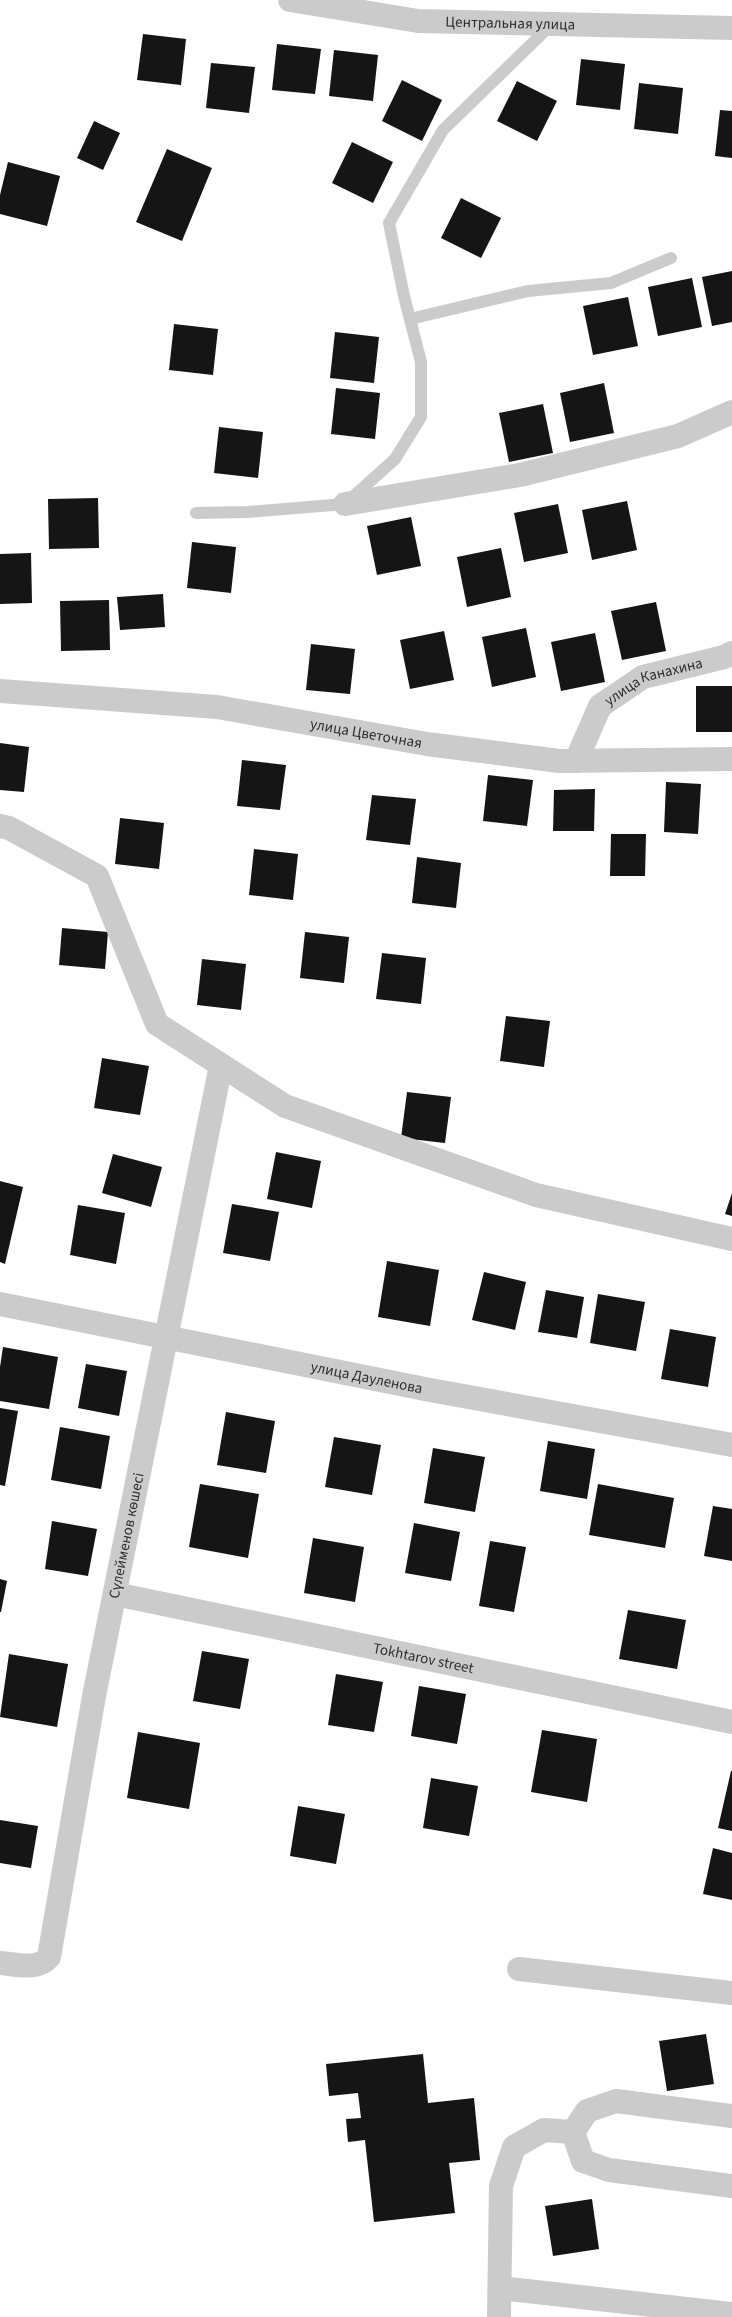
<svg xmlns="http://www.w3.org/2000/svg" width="732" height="2317" viewBox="0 0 732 2317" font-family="'Source Sans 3',sans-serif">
	<rect width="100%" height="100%" fill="#fff"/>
	<g fill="#151515">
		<polygon points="143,34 186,39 181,85 137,80"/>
		<polygon points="277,44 321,49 315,94 272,90"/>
		<polygon points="334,50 378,55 373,101 329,96"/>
		<polygon points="581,59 625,64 620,110 576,105"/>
		<polygon points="211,63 255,67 249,113 206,108"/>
		<polygon points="402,80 442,100 422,141 382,121"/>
		<polygon points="517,81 557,101 537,141 497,121"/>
		<polygon points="639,83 683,88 678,134 634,129"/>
		<polygon points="720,110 732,111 732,158 715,156"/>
		<polygon points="94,121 120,133 103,170 77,158"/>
		<polygon points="352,142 393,162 373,203 332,183"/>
		<polygon points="167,149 212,168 182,241 136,222"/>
		<polygon points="8,162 60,176 47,226 0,214 0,195"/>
		<polygon points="461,198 501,218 481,258 441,238"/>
		<polygon points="732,271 732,322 712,326 702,277"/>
		<polygon points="692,278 702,327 658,336 648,287"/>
		<polygon points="628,297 638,346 593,355 583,306"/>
		<polygon points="174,324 218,329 213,375 169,370"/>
		<polygon points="335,332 379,337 374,383 330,378"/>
		<polygon points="604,383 614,433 570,442 560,393"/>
		<polygon points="336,388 380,393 375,439 331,434"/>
		<polygon points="543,404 553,453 509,462 499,413"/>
		<polygon points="219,427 263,432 258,478 214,473"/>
		<polygon points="98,498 99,548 49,549 48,499"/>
		<polygon points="627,501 637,550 592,560 582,510"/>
		<polygon points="558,504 568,553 524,562 514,513"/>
		<polygon points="411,517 421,566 377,575 367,526"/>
		<polygon points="192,542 236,547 231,593 187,588"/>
		<polygon points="501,548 511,597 467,607 457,557"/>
		<polygon points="31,553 32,603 0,604 0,554"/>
		<polygon points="163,594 165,627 120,630 117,597"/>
		<polygon points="109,600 110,650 61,651 60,601"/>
		<polygon points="656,602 666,651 622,660 611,611"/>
		<polygon points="526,628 536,677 492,687 482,637"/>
		<polygon points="444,631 454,680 410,689 400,640"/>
		<polygon points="595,633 605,682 561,691 551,642"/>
		<polygon points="311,644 355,649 350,694 306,690"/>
		<rect x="696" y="686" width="36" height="46"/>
		<polygon points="0,743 29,747 24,792 0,790"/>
		<polygon points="242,760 286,765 280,810 237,806"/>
		<polygon points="488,775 533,780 527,826 483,821"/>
		<polygon points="666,782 701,784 698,834 664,832"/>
		<polygon points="595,789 594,831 553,831 554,790"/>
		<polygon points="372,795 416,799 410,845 366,840"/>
		<polygon points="120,818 164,823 159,869 115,864"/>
		<polygon points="611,834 646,834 645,876 610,876"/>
		<polygon points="254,849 298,854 293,900 249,895"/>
		<polygon points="417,857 461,863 456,908 412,903"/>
		<polygon points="62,928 108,932 105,969 59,965"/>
		<polygon points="305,932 349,937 344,983 300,978"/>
		<polygon points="382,953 426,958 421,1004 376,999"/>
		<polygon points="202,959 246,964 241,1010 197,1005"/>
		<polygon points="506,1016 550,1021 544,1067 500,1061"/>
		<polygon points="102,1058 149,1066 140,1115 94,1108"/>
		<polygon points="407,1092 451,1097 445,1143 401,1138"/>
		<polygon points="276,1152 321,1161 312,1208 267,1199"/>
		<polygon points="113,1154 162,1167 151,1207 102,1193"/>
		<polygon points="0,1181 23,1187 5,1264 0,1262"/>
		<polygon points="732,1193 732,1216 725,1214"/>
		<polygon points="232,1204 279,1212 270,1261 223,1253"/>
		<polygon points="78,1205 125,1213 116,1264 70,1255"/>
		<polygon points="387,1261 439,1270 430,1326 378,1317"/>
		<polygon points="484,1272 526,1282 515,1330 472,1320"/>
		<polygon points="546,1290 584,1297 577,1338 538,1332"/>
		<polygon points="598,1294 645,1302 636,1351 590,1343"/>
		<polygon points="670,1329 716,1337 708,1387 661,1379"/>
		<polygon points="3,1347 58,1357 49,1409 0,1401 0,1367"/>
		<polygon points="86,1364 127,1371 119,1416 78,1408"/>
		<polygon points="0,1408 18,1411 5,1486 0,1485"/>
		<polygon points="226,1412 275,1421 266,1473 217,1465"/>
		<polygon points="60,1427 110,1436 101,1489 51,1480"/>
		<polygon points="334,1437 381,1445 372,1495 325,1487"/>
		<polygon points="548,1441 595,1449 587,1499 540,1491"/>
		<polygon points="433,1448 485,1457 475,1512 424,1503"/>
		<polygon points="200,1484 259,1494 248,1558 189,1547"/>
		<polygon points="598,1484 674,1498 665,1548 589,1535"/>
		<polygon points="713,1506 732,1509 732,1561 704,1556"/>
		<polygon points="52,1521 97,1529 88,1576 45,1569"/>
		<polygon points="414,1523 460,1532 451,1581 405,1573"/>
		<polygon points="313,1538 364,1547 355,1602 304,1593"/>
		<polygon points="490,1541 526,1547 514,1612 479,1606"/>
		<polygon points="0,1579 7,1581 1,1612 0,1612"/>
		<polygon points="628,1610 686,1620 677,1669 619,1659"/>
		<polygon points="202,1651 249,1659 240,1709 193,1701"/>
		<polygon points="9,1654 68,1664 57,1727 0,1717"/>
		<polygon points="336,1674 383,1682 374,1732 328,1725"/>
		<polygon points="419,1686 466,1694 457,1744 411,1736"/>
		<polygon points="542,1730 597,1739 587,1802 531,1792"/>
		<polygon points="138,1732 200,1743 189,1809 127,1798"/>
		<polygon points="731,1771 732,1771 732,1831 718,1828"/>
		<polygon points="431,1778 478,1786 469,1836 423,1828"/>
		<polygon points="298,1806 345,1814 336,1864 290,1856"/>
		<polygon points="0,1820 38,1826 31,1868 0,1863"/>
		<polygon points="713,1848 732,1853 732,1900 703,1894"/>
		<polygon points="706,2034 714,2084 667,2091 659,2041"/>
		<polygon points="423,2054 428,2103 474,2098 480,2160 449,2163 455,2213 374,2222 365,2140 348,2142 346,2119 361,2118 358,2093 329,2096 326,2064"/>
		<polygon points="592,2199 599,2249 553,2256 545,2206"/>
	</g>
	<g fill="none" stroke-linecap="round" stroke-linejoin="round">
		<g stroke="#cbcbcb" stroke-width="12">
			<polyline points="410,319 528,291 611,283 671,258"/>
			<polyline points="196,513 247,512 345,504 395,459 421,417 421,362 404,296 389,223 443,130 550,26"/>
		</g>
		<g stroke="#cbcbcb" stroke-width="24">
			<path id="s1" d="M290,0L418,21L732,28"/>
			<polyline points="345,504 520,475 678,436 732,412"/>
			<path id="s2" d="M0,691L217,707L427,744L559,761L732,759"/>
			<path id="s3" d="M576,761L600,706L643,677L724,657L732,653"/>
			<polyline points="0,826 9,828 97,876 157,1024 285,1106 536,1195 732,1239"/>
			<path id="s4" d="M0,1304L430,1390L732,1445"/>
			<path id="s5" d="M115,1594L732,1722"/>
			<path id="s6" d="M0,1963C17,1964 37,1971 49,1957L94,1696L221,1065"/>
			<polyline points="519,1969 732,1993"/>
			<polyline points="732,2116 616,2101 587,2111 573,2132 583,2161 609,2170 732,2186"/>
			<polyline points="500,2288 732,2314"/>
			<polyline points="499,2317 501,2186 514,2147 544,2130 573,2132"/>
		</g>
	</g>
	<g text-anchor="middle" stroke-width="6" stroke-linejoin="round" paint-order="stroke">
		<g font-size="15" fill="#2e2e2e" stroke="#fff">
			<text dy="5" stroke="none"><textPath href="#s1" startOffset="222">Центральная улица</textPath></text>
			<text dy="5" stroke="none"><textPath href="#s3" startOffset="120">улица Канахина</textPath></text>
			<text dy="5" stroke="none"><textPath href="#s2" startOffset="369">улица Цветочная</textPath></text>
			<text dy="5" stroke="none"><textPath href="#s4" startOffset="374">улица Дауленова</textPath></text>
			<text dy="5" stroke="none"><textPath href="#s6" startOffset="480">Сүлейменов көшесі</textPath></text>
			<text dy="5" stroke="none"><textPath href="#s5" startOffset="315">Tokhtarov street</textPath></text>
		</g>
	</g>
</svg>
